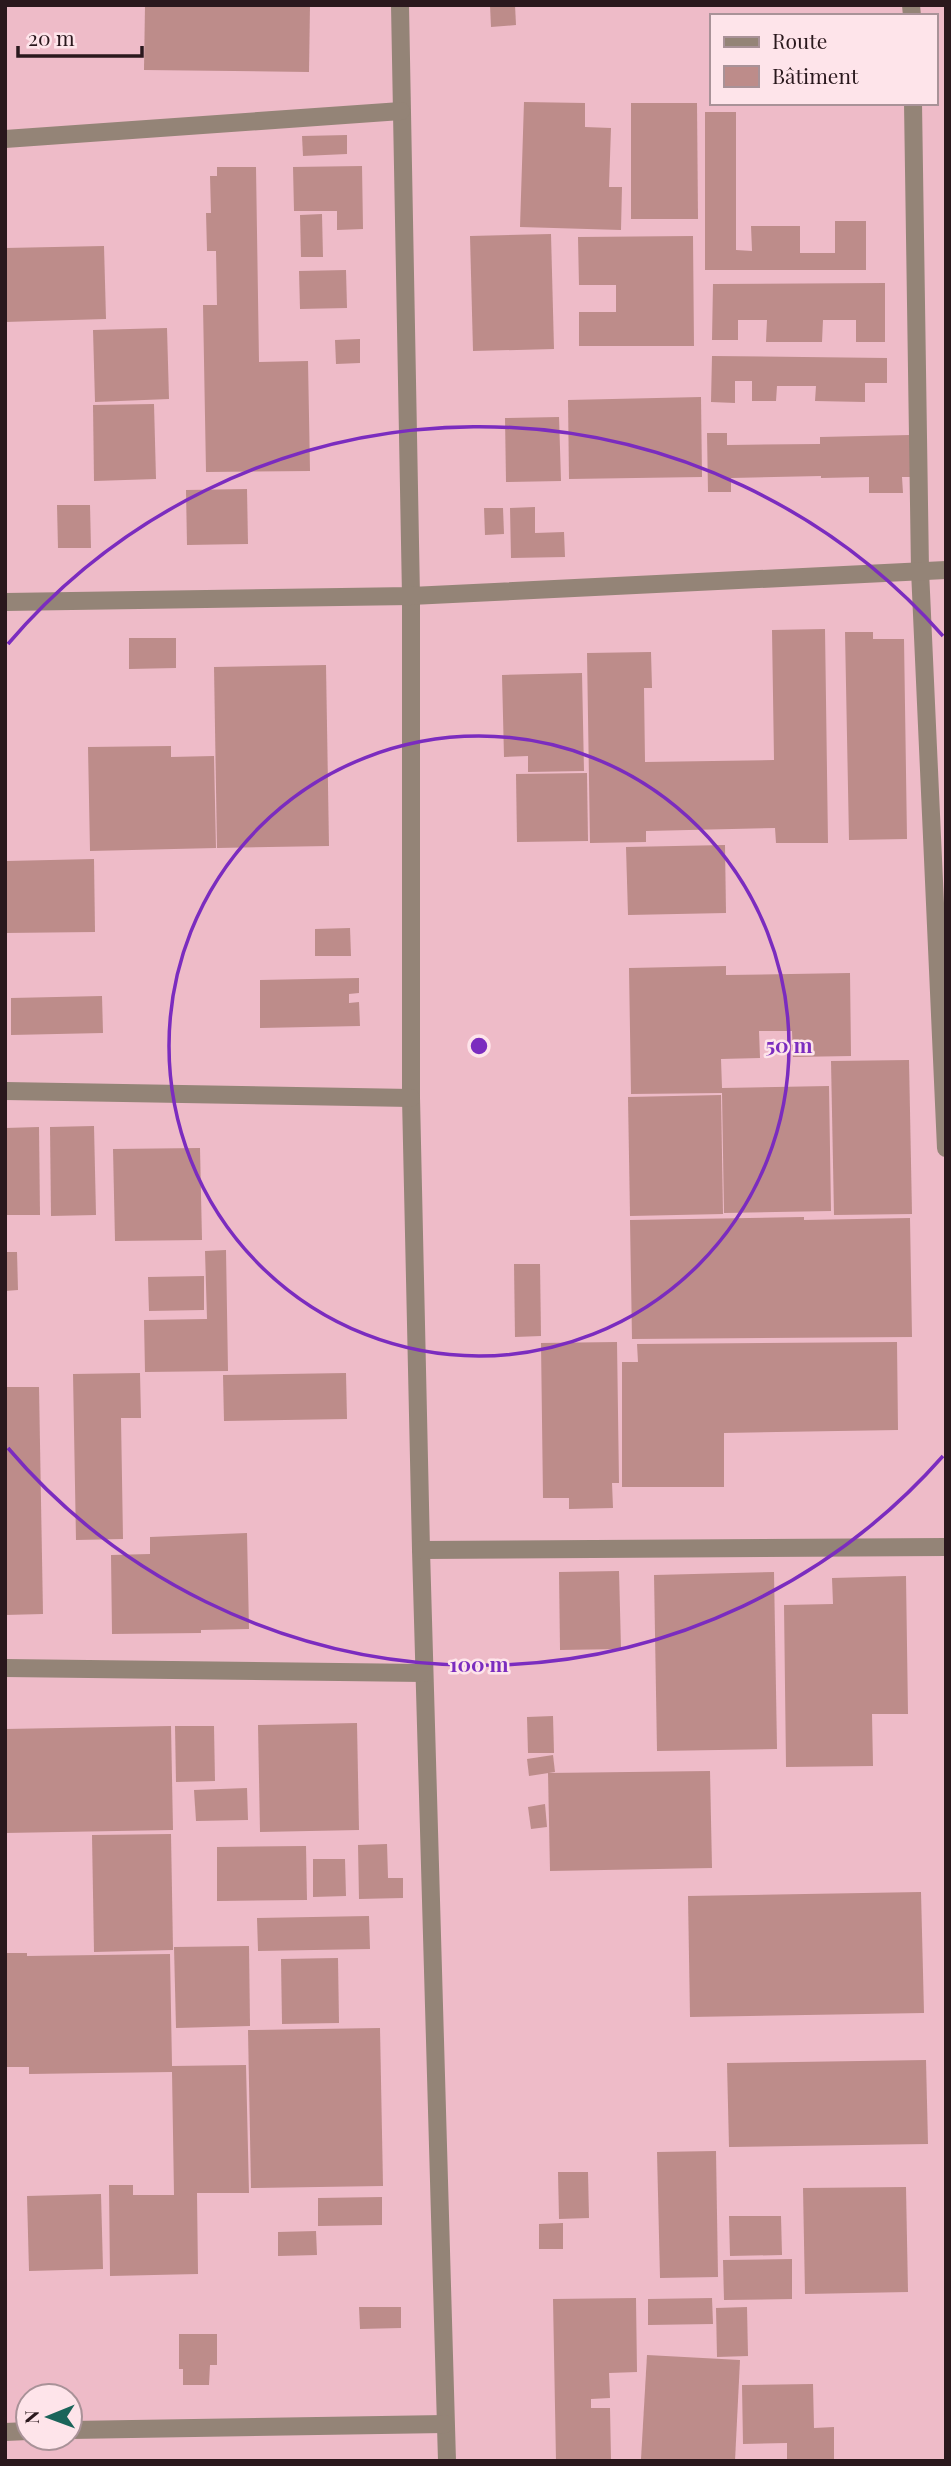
<svg xmlns="http://www.w3.org/2000/svg" width="951" height="2466" viewBox="0 0 951 2466" font-family="'Playfair Display',serif">
	<rect width="100%" height="100%" fill="#eebbc8"/>
	<g fill="#bd8c8a">
		<polygon points="145,5 310,5 309,72 144,70"/>
		<polygon points="490,5 515,5 516,25 491,27"/>
		<polygon points="524,102 585,103 585,127 611,128 609,187 622,187 621,230 520,227"/>
		<polygon points="631,103 697,103 698,219 631,219"/>
		<polygon points="705,112 736,112 736,250 752,251 751,226 800,226 800,253 835,253 835,221 866,221 866,270 705,270"/>
		<polygon points="347,135 347,154 303,156 302,136"/>
		<polygon points="362,166 363,229 337,230 337,211 294,211 293,167"/>
		<polygon points="217,167 256,167 259,362 308,361 310,471 206,472 203,305 217,305 216,251 207,251 206,213 211,213 210,176 217,176"/>
		<polygon points="322,214 323,257 301,257 300,215"/>
		<polygon points="551,234 554,349 473,351 470,236"/>
		<polygon points="693,236 694,346 579,346 579,312 616,312 616,285 579,285 578,237"/>
		<polygon points="104,246 106,319 5,322 5,248"/>
		<polygon points="346,270 347,308 300,309 299,271"/>
		<polygon points="885,283 885,342 856,342 856,320 823,320 822,342 766,342 767,320 738,320 738,340 712,340 713,284"/>
		<polygon points="167,328 169,399 95,402 93,330"/>
		<polygon points="360,339 360,363 336,364 335,340"/>
		<polygon points="712,356 887,358 887,383 865,383 865,402 815,401 816,386 777,386 776,401 752,401 752,381 735,381 735,403 711,402"/>
		<polygon points="701,397 702,477 569,479 568,400"/>
		<polygon points="154,404 156,479 94,481 93,405"/>
		<polygon points="559,417 561,481 506,482 505,418"/>
		<polygon points="707,433 727,433 727,445 820,444 820,437 910,435 910,477 902,477 903,493 869,493 869,477 821,478 821,476 731,478 731,492 708,492"/>
		<polygon points="247,489 248,544 187,545 186,490"/>
		<polygon points="57,505 90,505 91,548 58,548"/>
		<polygon points="535,507 535,533 564,532 565,557 511,558 510,508"/>
		<polygon points="484,508 503,508 504,534 485,535"/>
		<polygon points="825,629 828,843 776,843 775,828 646,831 646,842 590,843 587,653 651,652 652,688 644,688 645,762 774,760 772,630"/>
		<polygon points="845,632 873,632 873,639 904,639 907,839 849,840"/>
		<polygon points="129,638 176,638 176,668 129,669"/>
		<polygon points="326,665 329,846 217,848 214,667"/>
		<polygon points="582,673 584,771 528,772 528,756 504,757 502,675"/>
		<polygon points="171,746 171,757 214,756 216,848 90,851 88,747"/>
		<polygon points="587,773 588,841 517,842 516,774"/>
		<polygon points="725,845 726,913 628,915 626,847"/>
		<polygon points="94,859 95,932 5,933 7,861"/>
		<polygon points="350,928 351,956 315,956 315,929"/>
		<polygon points="726,966 726,975 850,973 851,1056 793,1057 792,1031 759,1031 760,1058 721,1059 722,1088 829,1086 831,1211 724,1213 722,1093 631,1094 629,968"/>
		<polygon points="359,978 359,993 349,994 349,1003 359,1002 360,1026 260,1028 260,980"/>
		<polygon points="102,996 103,1033 11,1035 11,998"/>
		<polygon points="909,1060 912,1214 834,1215 831,1061"/>
		<polygon points="721,1095 723,1214 630,1216 628,1097"/>
		<polygon points="94,1126 96,1215 51,1216 50,1127"/>
		<polygon points="39,1127 40,1215 5,1215 5,1128"/>
		<polygon points="200,1148 202,1240 115,1241 113,1149"/>
		<polygon points="804,1217 804,1220 910,1218 912,1337 632,1339 630,1220"/>
		<polygon points="226,1250 228,1371 145,1372 144,1320 207,1319 205,1251"/>
		<polygon points="5,1252 17,1252 18,1290 5,1291"/>
		<polygon points="514,1264 540,1264 541,1336 515,1337"/>
		<polygon points="204,1276 204,1310 149,1311 148,1277"/>
		<polygon points="617,1342 619,1483 612,1483 613,1508 569,1509 569,1498 543,1498 541,1343"/>
		<polygon points="897,1342 898,1430 724,1433 724,1487 622,1487 622,1362 638,1362 637,1344"/>
		<polygon points="140,1373 141,1418 121,1418 123,1539 76,1540 73,1374"/>
		<polygon points="346,1373 347,1419 224,1421 223,1375"/>
		<polygon points="5,1387 39,1387 43,1614 5,1615"/>
		<polygon points="247,1533 249,1629 201,1630 201,1633 112,1634 111,1555 150,1554 150,1537"/>
		<polygon points="619,1571 621,1649 560,1650 559,1572"/>
		<polygon points="774,1572 777,1749 657,1751 654,1575"/>
		<polygon points="906,1576 908,1714 872,1714 873,1766 786,1767 784,1605 833,1604 832,1578"/>
		<polygon points="553,1716 554,1753 528,1753 527,1717"/>
		<polygon points="357,1723 359,1830 260,1832 258,1725"/>
		<polygon points="171,1726 173,1830 5,1833 5,1729"/>
		<polygon points="175,1726 214,1726 215,1781 176,1782"/>
		<polygon points="553,1755 555,1772 529,1776 527,1759"/>
		<polygon points="710,1771 712,1868 550,1871 548,1773"/>
		<polygon points="247,1788 248,1820 196,1821 194,1790"/>
		<polygon points="545,1804 547,1827 531,1829 528,1807"/>
		<polygon points="171,1834 173,1950 94,1952 92,1835"/>
		<polygon points="387,1844 388,1878 403,1878 403,1898 359,1899 358,1845"/>
		<polygon points="306,1846 307,1900 217,1901 217,1847"/>
		<polygon points="313,1859 345,1859 346,1896 313,1897"/>
		<polygon points="921,1892 924,2013 690,2017 688,1896"/>
		<polygon points="369,1916 370,1949 258,1951 257,1918"/>
		<polygon points="249,1946 250,2026 176,2028 174,1947"/>
		<polygon points="5,1953 27,1953 27,1956 170,1954 172,2066 246,2065 249,2193 197,2193 198,2274 110,2276 109,2185 133,2185 133,2195 174,2195 172,2072 29,2074 29,2067 5,2067"/>
		<polygon points="338,1958 339,2023 282,2024 281,1959"/>
		<polygon points="380,2028 383,2186 251,2188 248,2030"/>
		<polygon points="926,2060 928,2144 729,2147 727,2063"/>
		<polygon points="716,2151 718,2277 660,2278 657,2152"/>
		<polygon points="558,2172 588,2172 589,2218 559,2219"/>
		<polygon points="906,2187 908,2292 805,2294 803,2188"/>
		<polygon points="101,2194 103,2269 29,2271 27,2196"/>
		<polygon points="382,2197 382,2225 318,2226 318,2198"/>
		<polygon points="729,2216 781,2216 782,2255 730,2256"/>
		<polygon points="563,2223 563,2249 539,2249 539,2224"/>
		<polygon points="316,2231 317,2255 278,2256 278,2232"/>
		<polygon points="792,2259 792,2299 724,2300 723,2260"/>
		<polygon points="636,2298 637,2372 609,2373 610,2398 591,2399 591,2408 610,2408 611,2460 556,2461 553,2299"/>
		<polygon points="712,2298 713,2324 648,2325 648,2299"/>
		<polygon points="359,2307 401,2307 401,2328 360,2329"/>
		<polygon points="747,2307 748,2356 717,2357 716,2308"/>
		<polygon points="179,2334 217,2334 217,2365 210,2365 209,2385 183,2385 183,2369 179,2369"/>
		<polygon points="647,2355 740,2360 735,2461 641,2459"/>
		<polygon points="813,2384 814,2428 834,2427 834,2461 787,2461 787,2443 743,2444 742,2385"/>
	</g>
	<g fill="none" stroke-linecap="round" stroke-linejoin="round">
		<g stroke="#948477" stroke-width="18">
			<polyline points="400,5 411,596 411,1098 421,1550 447,2461"/>
			<polyline points="911,5 912,16"/>
			<polyline points="913,103 920,570 946,1148"/>
			<polyline points="5,139 401,111"/>
			<polyline points="5,602 411,596 946,570"/>
			<polyline points="5,1091 411,1098"/>
			<polyline points="421,1550 946,1547"/>
			<polyline points="5,1668 424,1673"/>
			<polyline points="70,2430 445,2424"/>
			<polyline points="5,2432 28,2431"/>
		</g>
	</g>
	<g fill="none" stroke="#7b2cbf" stroke-width="3.5">
		<circle cx="479" cy="1046" r="310"/>
		<path d="M943 1456A619 619 0 0 1 8 1448M8 644A619 619 0 0 1 943 636"/>
	</g>
	<circle cx="479" cy="1046" r="10" fill="#7b2cbf" stroke="#fee4ea" stroke-width="3.5"/>
	<g font-size="21" text-anchor="middle" font-weight="bold" fill="#7b2cbf" stroke="#fee4ea" stroke-width="5" stroke-linejoin="round" paint-order="stroke">
		<text x="789" y="1053">50 m</text>
		<text x="479" y="1672">100 m</text>
	</g>
	<rect width="951" height="2466" fill="none" stroke="#2a181d" stroke-width="14"/>
	<rect x="710" y="14" width="228" height="91" fill="#fee4ea" stroke="#a99298" stroke-width="2"/>
	<rect x="724" y="37" width="35" height="10" fill="#948477" stroke="#a99298" stroke-width="2"/>
	<text x="772" y="49" font-size="21" fill="#2a181d">Route</text>
	<rect x="724" y="66" width="35" height="21" fill="#bd8c8a" stroke="#a99298" stroke-width="2"/>
	<text x="772" y="84" font-size="21" fill="#2a181d">Bâtiment</text>
	<g transform="translate(49 2417) rotate(269)"><circle r="33" fill="#fee4ea" stroke="#a99298" stroke-width="2"/>
	<path d="M0-5L12 26L0 18L-12 26Z" fill="#1b645a"/>
	<text y="-10" font-size="19" font-weight="bold" text-anchor="middle" fill="#2a181d">N</text>
	</g>
	<path d="M18 46v10h124v-10" fill="none" stroke="#2a181d" stroke-width="3.5"/>
	<text x="28" y="46" font-size="21" fill="#2a181d" stroke="#fee4ea" stroke-width="5" paint-order="stroke">20 m</text>
</svg>
